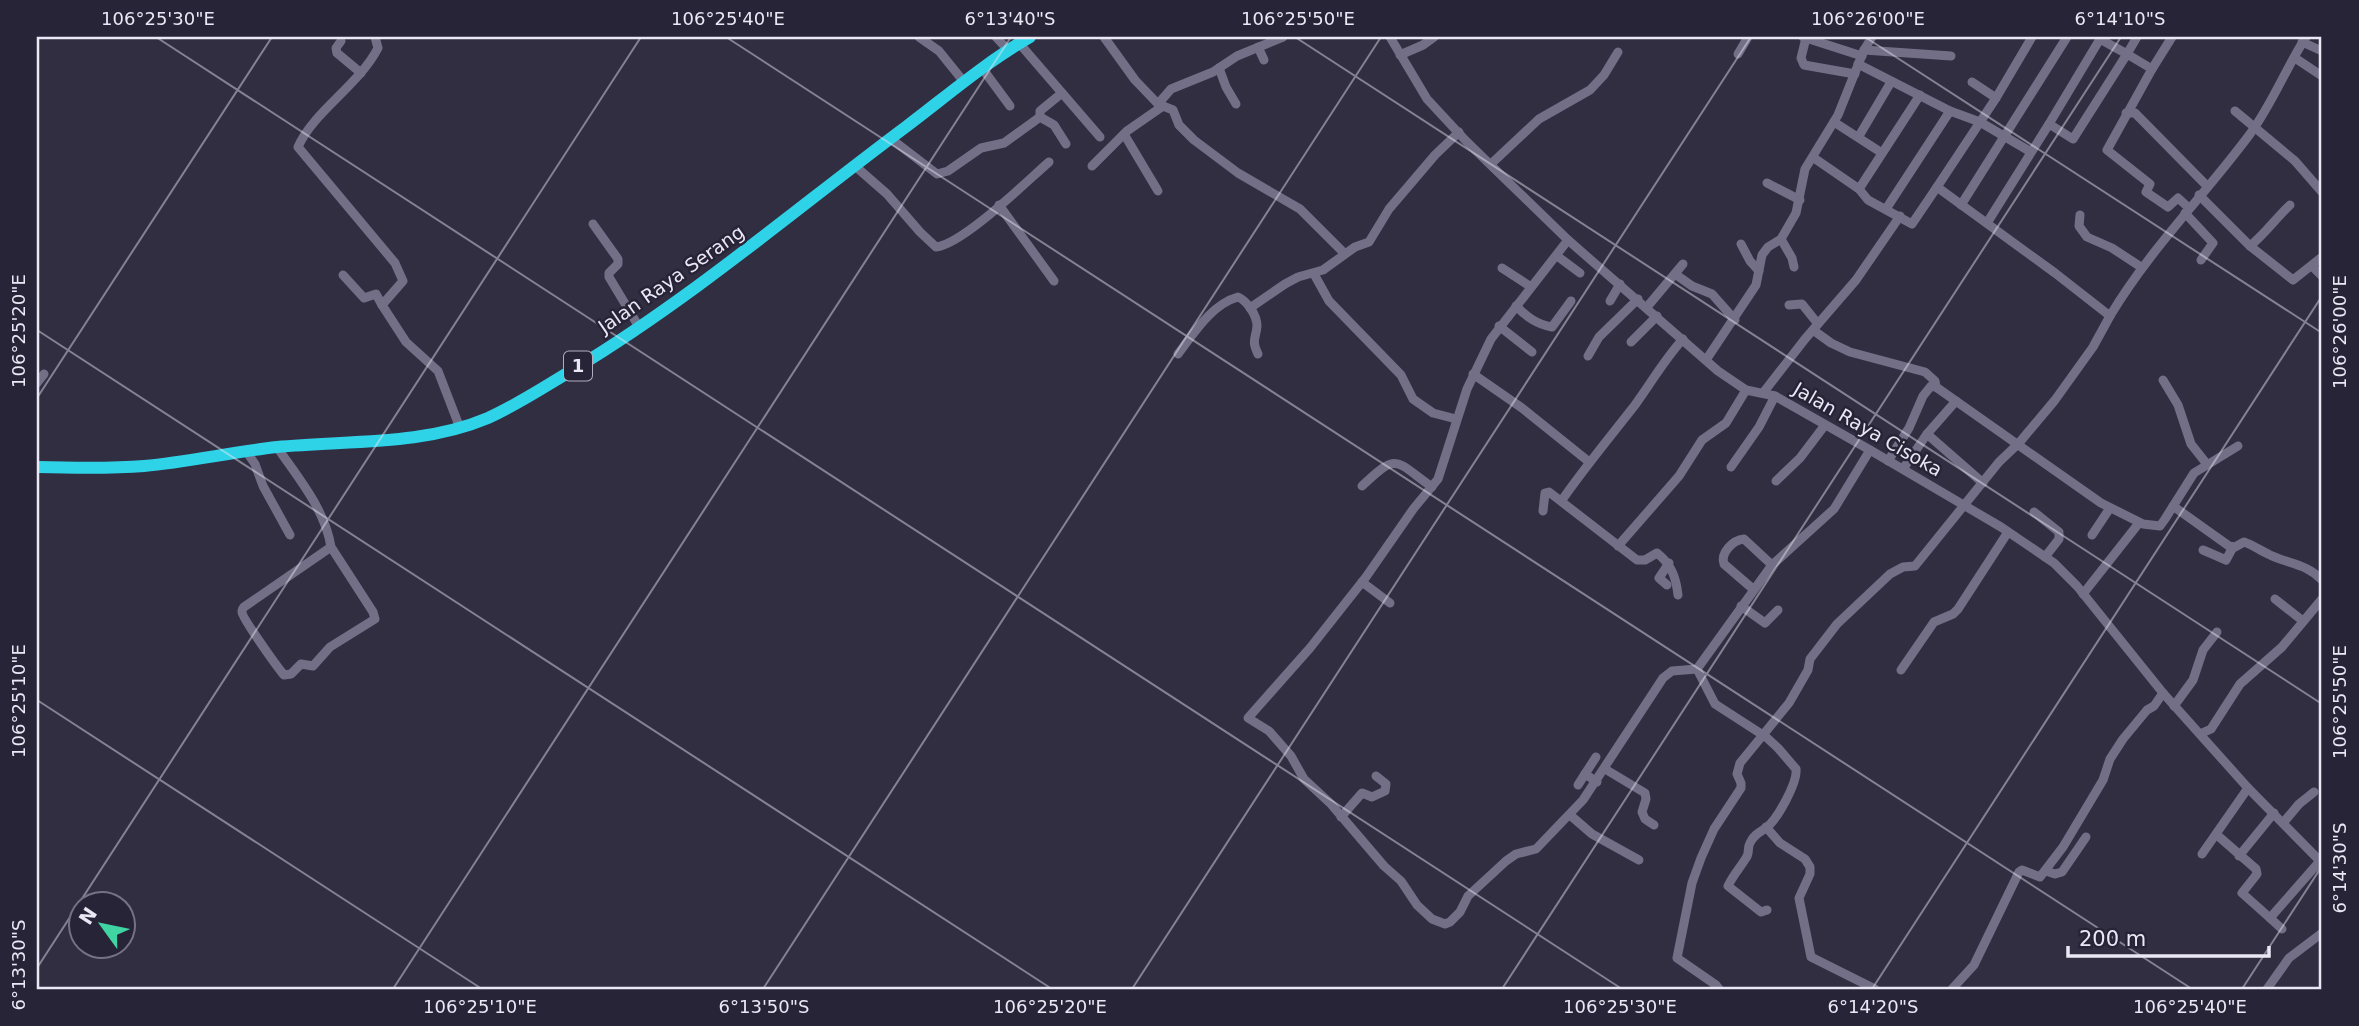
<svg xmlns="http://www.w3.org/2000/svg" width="2359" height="1026" viewBox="0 0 2359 1026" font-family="'DejaVu Sans',sans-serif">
	<rect width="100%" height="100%" fill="#312e42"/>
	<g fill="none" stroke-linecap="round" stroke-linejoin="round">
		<g stroke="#736f87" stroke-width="9">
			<path d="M375,37L378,48C359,85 313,112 298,147L395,263L403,281L382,305L406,342L438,371L460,428"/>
			<polyline points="919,37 939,51 964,82"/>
			<polyline points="996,37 1008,50"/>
			<polyline points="1104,37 1135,80 1158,104 1173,110 1179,125 1194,140 1238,173 1300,209 1344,253"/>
			<polyline points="1390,37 1427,99 1466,141 1568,240 1718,371 1746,390 1775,396 1870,450 2001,527 2054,563 2077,586 2163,693 2248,788 2322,863"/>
			<polyline points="1803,37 1806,38 1801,58 1804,65 1855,74"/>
			<polyline points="1806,38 1862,56"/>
			<polyline points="341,41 336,48 337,53 361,73"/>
			<polyline points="2302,42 2322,51"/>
			<polyline points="1019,43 1100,137"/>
			<polyline points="1258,47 1264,60"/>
			<polyline points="1864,50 1951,56"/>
			<polyline points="1738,54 1748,37"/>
			<polyline points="1400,55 1423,45 1434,37"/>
			<polyline points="2295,58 2322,76"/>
			<polyline points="1858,64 1950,111 1980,122 2031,152"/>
			<polyline points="982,68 1010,106"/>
			<polyline points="1219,68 1226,87 1236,104"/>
			<polyline points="2152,69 2107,150 2150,184 2146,192 2168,207 2178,198 2189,208"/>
			<polyline points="1972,82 1996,98"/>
			<polyline points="1158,104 1171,89 1213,72 1237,56 1283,37"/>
			<polyline points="2235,111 2295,161 2322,192"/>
			<polyline points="2126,113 2135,113 2207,186"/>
			<polyline points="1040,117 1040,111 1062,93"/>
			<polyline points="1834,122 1882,153"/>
			<polyline points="2049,124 2100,39 2127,54 2137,37"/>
			<polyline points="1124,134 1158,191"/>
			<polyline points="1859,136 1891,82"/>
			<polyline points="890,138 937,174 948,171 981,148 1004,143 1040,117 1054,125 1066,144"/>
			<polyline points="1814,158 1859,189 1868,200 1912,224 1937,187"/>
			<polyline points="1491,164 1539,119 1590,90 1604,75 1618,52"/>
			<path d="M855,166L887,194L920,232L936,247C963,244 1026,182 1049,162"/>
			<polyline points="1092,166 1127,131 1163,106"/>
			<polyline points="1767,183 1800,200"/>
			<polyline points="1859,189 1920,95"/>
			<polyline points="2199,195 2250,246"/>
			<polyline points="999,205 1054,281"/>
			<polyline points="1961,205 2067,37"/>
			<path d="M2290,205C2276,218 2265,234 2250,246L2293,280L2322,257"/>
			<polyline points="1886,209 1950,111"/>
			<polyline points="2185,213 2213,243 2201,260"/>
			<polyline points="2080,215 2079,226 2087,237 2112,248 2141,267"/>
			<polyline points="1987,223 2049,124 2073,139 2127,54 2152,69 2172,37"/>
			<polyline points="593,224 618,259 618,264 609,273 609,277 639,327"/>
			<polyline points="1781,239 1792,258 1794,267"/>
			<polyline points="1568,240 1491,339 1467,389 1438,479 1414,508 1366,577 1310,648 1248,718 1269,731 1291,756 1304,779 1331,804 1384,866 1401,881 1417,905 1432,919 1445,924 1450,922 1460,912 1468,896 1506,861 1516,854 1536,849 1583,800 1663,678 1672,671 1697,669 1772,565 1834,509 1870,450"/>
			<polyline points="1741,244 1750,261 1759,271"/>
			<polyline points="1557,256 1580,273"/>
			<polyline points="2312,266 2322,276"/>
			<polyline points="1502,268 1531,287"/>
			<polyline points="1314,274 1329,301 1401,375 1413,399 1433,413 1456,419"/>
			<polyline points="1675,274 1692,286 1712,294 1735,320"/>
			<polyline points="343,275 364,298 376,294 382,305"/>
			<polyline points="1610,301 1620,284"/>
			<polyline points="1789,305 1802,304 1818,324"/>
			<path d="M1516,306C1527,317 1536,324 1552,327L1571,301"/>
			<polyline points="1647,307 1683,264"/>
			<polyline points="1250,308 1285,284 1298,277 1323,270 1355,247 1369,242 1389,209 1435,155 1459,132"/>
			<path d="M2110,316C2150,249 2204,196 2250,134C2272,104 2286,68 2306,37"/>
			<polyline points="1499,326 1532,352"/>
			<polyline points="1813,330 1831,343 1850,352 1925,372 1935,381 1936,387"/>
			<polyline points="1631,342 1657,316"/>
			<path d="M1178,354C1194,333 1212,304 1238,297C1247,301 1257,315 1257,326C1256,339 1251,339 1258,354"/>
			<polyline points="1588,356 1599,337 1638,299"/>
			<polyline points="1706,360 1756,285 1762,255 1768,247 1781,239 1796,213 1805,169 1838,115 1864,50 1872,37"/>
			<polyline points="1473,374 1522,408 1588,461"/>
			<polyline points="2163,380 2178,405 2191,444 2206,463"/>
			<polyline points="37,383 44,374"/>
			<polyline points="1763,393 1805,339 1856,280 1900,216"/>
			<polyline points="1927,434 1983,483"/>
			<path d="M277,447C298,478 325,509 331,547L244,607C243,608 242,610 242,612C242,618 278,668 284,675L291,674L301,664L313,666L330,647L375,619L373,612L331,547"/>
			<polyline points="246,451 255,464 263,486 290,535"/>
			<polyline points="1888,461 1909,428 1923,396 1931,386 1936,387 2101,503 2143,524 2160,526 2165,519 2194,473 2238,446"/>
			<polyline points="1731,467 1759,427 1775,396"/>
			<polyline points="1903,469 1927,434 1956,401"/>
			<polyline points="1776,481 1800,458 1825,425"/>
			<path d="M1362,486C1398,452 1394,460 1432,487"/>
			<path d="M1562,500C1585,467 1610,437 1635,405C1651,383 1664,360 1683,339"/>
			<path d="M2173,506L2229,546L2235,547L2244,542C2253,545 2261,551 2270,555C2289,564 2307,564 2322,580"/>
			<path d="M1543,511L1545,493L1549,492L1637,560H1645L1657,553C1671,564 1676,577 1678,595"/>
			<polyline points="2034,512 2059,532 2059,539 2045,557"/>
			<polyline points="2092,535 2110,508"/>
			<polyline points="1618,546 1679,476 1702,440 1726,423 1746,390"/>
			<polyline points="2203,550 2226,560 2233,547"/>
			<polyline points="1362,582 1390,603"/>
			<polyline points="1667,585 1659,578 1669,563"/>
			<path d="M1753,589L1724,564C1720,553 1733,540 1744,539L1772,565"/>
			<polyline points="2083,594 2139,523"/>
			<polyline points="2275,599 2303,621"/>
			<polyline points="1741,606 1765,623 1778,610"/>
			<path d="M1697,669L1715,704L1766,737L1778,748L1796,769C1798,782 1777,820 1766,828C1760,832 1753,835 1750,843C1747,848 1750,853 1746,858C1740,868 1733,875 1728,886L1761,912L1767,910"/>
			<polyline points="1901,670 1934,622 1953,614 1958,609 2008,532"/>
			<polyline points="2174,706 2193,680 2203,650 2217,632"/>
			<polyline points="2200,734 2211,729 2240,684 2282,647 2322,599"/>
			<polyline points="1605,769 1645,793 1646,799 1642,812 1645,819 1654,825"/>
			<polyline points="1585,774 1596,757"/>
			<polyline points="1578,785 1585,774 1597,782"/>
			<polyline points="1570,815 1592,834 1639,860"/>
			<polyline points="1341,817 1362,793 1372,797 1385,791 1386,784 1376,776"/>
			<polyline points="2283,823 2299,804 2314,792"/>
			<polyline points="1766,827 1780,843 1805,859 1810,867 1810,874 1799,898 1811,957 1875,989"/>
			<polyline points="2217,835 2256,869 2257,874 2242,893 2270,918"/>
			<polyline points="2202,854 2248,788"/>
			<polyline points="2239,856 2274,813"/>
			<polyline points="2046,871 2055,874 2062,872 2086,837"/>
			<polyline points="2282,929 2270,918 2320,861"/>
			<polyline points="1719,989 1716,985 1677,958 1692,883 1701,858 1714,829 1741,788 1741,783 1737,774 1740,763 1789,703 1808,670 1810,659 1837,624 1890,574 1903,567 1915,566 1999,462 2019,443 2055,400 2093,347 2110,316 2055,273 1937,187 1996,98 2032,37"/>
			<polyline points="1952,989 1974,965 2019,872 2022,870 2040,877 2063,847 2103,780 2110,759 2123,739 2147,710 2154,706 2163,693"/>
			<polyline points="2267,989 2289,958 2322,933"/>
		</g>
		<path stroke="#2fd3e7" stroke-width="12" d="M37,467C72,468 108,469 144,466C188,462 232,452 277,447C347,440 422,446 488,418C519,404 547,385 576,368C693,297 797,208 907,126C948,95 986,62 1030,37"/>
	</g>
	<path fill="none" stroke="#eae8f5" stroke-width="2" stroke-opacity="0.45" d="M156,37L1622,989M726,37L2192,989M1295,37L2322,704M1865,37L2322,333M37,330L1052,989M37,398L272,37M37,700L482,989M37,968L641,37M393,989L1011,37M763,989L1381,37M1132,989L1751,37M1502,989L2121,37M1872,989L2322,296M2242,989L2322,866"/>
	<g text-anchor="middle" stroke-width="5" stroke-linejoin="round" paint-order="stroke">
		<rect fill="#282438" stroke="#b0adbc" stroke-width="2" x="564" y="351.5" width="28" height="29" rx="5"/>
		<g font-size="18" font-weight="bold" fill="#eae8f5">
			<text x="578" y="372">1</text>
		</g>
		<g font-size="19" fill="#eae8f5" stroke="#282438">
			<text transform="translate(671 279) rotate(-35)" y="7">Jalan Raya Serang</text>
			<text transform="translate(1868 429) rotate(30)" y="7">Jalan Raya Cisoka</text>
		</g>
	</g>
	<rect width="2359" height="1026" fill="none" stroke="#282438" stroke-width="77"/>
	<g transform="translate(102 925) rotate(303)"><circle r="33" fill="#282438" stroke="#767284" stroke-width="2"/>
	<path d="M0-5L12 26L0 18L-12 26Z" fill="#3fd4a2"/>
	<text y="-10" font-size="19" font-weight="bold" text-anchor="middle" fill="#eae8f5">N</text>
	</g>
	<path d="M2068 946v10h201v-10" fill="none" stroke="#eae8f5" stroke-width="3.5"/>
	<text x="2079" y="946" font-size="21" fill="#eae8f5" stroke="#282438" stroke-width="5" paint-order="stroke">200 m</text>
	<rect x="38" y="38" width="2282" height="950" fill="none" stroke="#eae8f5" stroke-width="2.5"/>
	<g font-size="18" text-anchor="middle" fill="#eae8f5">
		<text x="158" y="25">106°25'30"E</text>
		<text x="728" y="25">106°25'40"E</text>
		<text x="1010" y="25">6°13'40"S</text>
		<text x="1298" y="25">106°25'50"E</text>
		<text x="1868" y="25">106°26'00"E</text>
		<text x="2120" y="25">6°14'10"S</text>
		<text transform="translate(19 331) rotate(-90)" y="6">106°25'20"E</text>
		<text transform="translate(2340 332) rotate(-90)" y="6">106°26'00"E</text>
		<text transform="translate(19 701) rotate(-90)" y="6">106°25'10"E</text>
		<text transform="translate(2340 702) rotate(-90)" y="6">106°25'50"E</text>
		<text transform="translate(2340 868) rotate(-90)" y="6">6°14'30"S</text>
		<text transform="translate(19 965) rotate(-90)" y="6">6°13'30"S</text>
		<text x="480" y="1013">106°25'10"E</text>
		<text x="764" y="1013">6°13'50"S</text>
		<text x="1050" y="1013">106°25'20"E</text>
		<text x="1620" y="1013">106°25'30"E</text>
		<text x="1873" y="1013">6°14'20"S</text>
		<text x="2190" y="1013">106°25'40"E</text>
	</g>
</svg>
